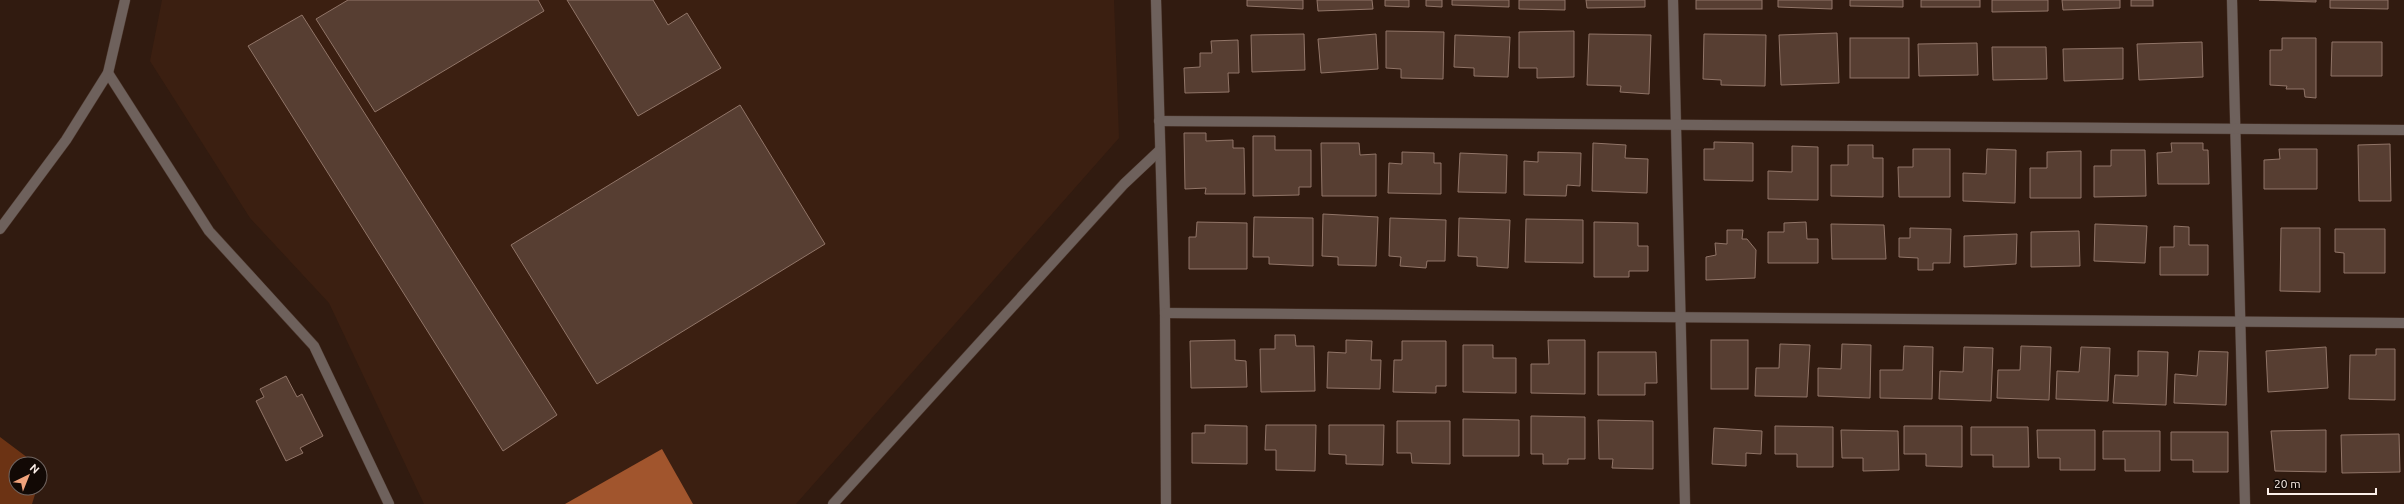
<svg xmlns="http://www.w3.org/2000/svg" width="2404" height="504" viewBox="0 0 2404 504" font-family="Ubuntu,sans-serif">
	<rect width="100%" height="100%" fill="#311b10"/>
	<polygon fill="#3b1f11" points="162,0 1114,0 1119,138 796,504 424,504 329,303 250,218 150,61"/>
	<polygon fill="#6c3314" points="0,437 36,464 16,464 16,488 37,488 32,504 0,504"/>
	<polygon fill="#a1552d" points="662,449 693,504 565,504"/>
	<g fill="#573e32" stroke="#917568">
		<polygon points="348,0 538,0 544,11 375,112 316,19"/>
		<polygon points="567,0 653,0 668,25 687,13 721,68 638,116"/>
		<polygon points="1247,0 1303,0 1303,9 1247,6"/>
		<polygon points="1317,0 1372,0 1373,9 1318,11"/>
		<polygon points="1385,0 1409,0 1409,7 1385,6"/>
		<polygon points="1426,0 1442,0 1442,7 1426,6"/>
		<polygon points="1452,0 1509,0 1509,7 1452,5"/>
		<polygon points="1519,0 1565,0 1565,10 1519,9"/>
		<polygon points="1586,0 1645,0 1645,7 1587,8"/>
		<rect x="1696" y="0" width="66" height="9"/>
		<polygon points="1778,0 1832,0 1832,9 1778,7"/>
		<polygon points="1850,0 1903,0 1903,7 1850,6"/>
		<rect x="1921" y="0" width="59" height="7"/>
		<polygon points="1992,0 2048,0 2048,11 1992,12"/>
		<polygon points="2062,0 2120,0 2120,8 2063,10"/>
		<rect x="2131" y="0" width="22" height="6"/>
		<polygon points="2259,0 2316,0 2316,2"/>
		<polygon points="2330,0 2388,0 2388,9 2330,8"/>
		<polygon points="302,15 557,415 503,451 248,46"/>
		<polygon points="1386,31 1444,32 1443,79 1401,78 1401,69 1386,68"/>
		<polygon points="1574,31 1574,77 1537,78 1537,68 1519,68 1519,32"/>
		<polygon points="1837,33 1839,83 1781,85 1779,35"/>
		<polygon points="1304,34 1305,70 1252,72 1251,35"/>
		<polygon points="1376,34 1378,69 1321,73 1318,39"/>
		<polygon points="1589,34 1651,35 1649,94 1620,92 1621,86 1587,85"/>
		<polygon points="1704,34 1766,35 1765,86 1721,85 1721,80 1703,79"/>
		<polygon points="1455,35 1510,37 1508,77 1474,76 1474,68 1454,67"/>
		<rect x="1850" y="38" width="59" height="40"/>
		<polygon points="2282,38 2316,38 2316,98 2305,97 2304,89 2286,89 2287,86 2270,85 2270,50 2282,50"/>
		<polygon points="1238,40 1239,73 1228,73 1229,92 1185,93 1184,68 1200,67 1200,53 1212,53 1211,41"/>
		<polygon points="2202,42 2203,77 2139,80 2137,44"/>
		<polygon points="2332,42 2382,42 2382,76 2331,76"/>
		<polygon points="1977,43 1978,75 1919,76 1918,44"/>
		<polygon points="1992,47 2046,47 2047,79 1993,80"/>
		<polygon points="2123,48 2123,79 2064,81 2063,49"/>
		<polygon points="740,105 825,244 597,384 511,245"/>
		<polygon points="1184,133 1206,133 1206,141 1233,140 1233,148 1244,148 1245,194 1205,194 1206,188 1185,189"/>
		<polygon points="1253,136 1275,136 1275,150 1311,150 1311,187 1299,187 1299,195 1253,196"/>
		<polygon points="1714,142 1753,143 1753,181 1704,180 1704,149 1714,149"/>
		<polygon points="1321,143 1359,143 1360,155 1376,154 1376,196 1322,196"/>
		<polygon points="1593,143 1626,145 1625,158 1648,159 1647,193 1592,191"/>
		<polygon points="2171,143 2203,143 2203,150 2208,150 2209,184 2158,184 2157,153 2172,152"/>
		<polygon points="2390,144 2391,201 2359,201 2358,145"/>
		<polygon points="1848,145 1873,145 1873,158 1883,158 1883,197 1831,196 1831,165 1848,165"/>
		<polygon points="1792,146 1818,147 1818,200 1768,199 1768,171 1792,172"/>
		<polygon points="1913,149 1950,149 1950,197 1899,197 1898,167 1913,167"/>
		<polygon points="1987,149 2016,150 2015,203 1963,201 1963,173 1986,174"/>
		<polygon points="2279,149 2317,149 2317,189 2264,189 2264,160 2280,159"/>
		<polygon points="2111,150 2145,150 2146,196 2094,197 2094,166 2111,166"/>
		<polygon points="2081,151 2081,198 2030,198 2030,168 2047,168 2047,152"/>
		<polygon points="1402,152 1434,153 1434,163 1441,163 1441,194 1388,193 1389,163 1402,164"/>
		<polygon points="1538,152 1581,153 1580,186 1567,185 1566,196 1524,195 1524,161 1538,162"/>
		<polygon points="1460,153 1507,155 1506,193 1458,192"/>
		<polygon points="1323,214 1378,217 1376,266 1338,265 1338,257 1322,256"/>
		<polygon points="1254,217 1313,218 1313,266 1269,264 1269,257 1253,257"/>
		<polygon points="1390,218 1446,220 1445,261 1427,261 1426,268 1400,266 1401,257 1389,256"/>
		<polygon points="1459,218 1510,220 1508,268 1477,266 1477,257 1458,256"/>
		<polygon points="1526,219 1583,220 1583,263 1525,262"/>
		<polygon points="1197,222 1247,223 1247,269 1189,269 1189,237 1196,237"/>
		<polygon points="1594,222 1638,223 1638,246 1648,246 1648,271 1629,271 1629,277 1594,277"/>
		<polygon points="1806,222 1807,239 1818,239 1818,263 1768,263 1768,232 1784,232 1784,223"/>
		<polygon points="1831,224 1884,225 1886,259 1832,259"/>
		<polygon points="2095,224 2147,226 2145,263 2094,261"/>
		<polygon points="2174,226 2189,227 2189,245 2208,245 2208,275 2160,275 2160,247 2174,247"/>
		<polygon points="1910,228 1951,229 1950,263 1933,263 1933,270 1918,270 1918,258 1899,257 1899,238 1910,238"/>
		<polygon points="2281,228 2320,228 2320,292 2280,291"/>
		<polygon points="2335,229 2385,229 2385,273 2344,273 2344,253 2335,252"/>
		<polygon points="1727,230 1743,230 1742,239 1747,239 1756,250 1755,278 1706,280 1706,257 1716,255 1715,243 1727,244"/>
		<polygon points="2079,231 2080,266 2031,267 2031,232"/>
		<polygon points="2017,234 2016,264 1964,267 1964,236"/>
		<polygon points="1275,335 1295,335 1296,346 1314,346 1315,391 1261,392 1260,349 1275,349"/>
		<polygon points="1235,340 1235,360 1246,361 1247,387 1191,388 1190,341"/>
		<polygon points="1346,340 1372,341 1371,360 1381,360 1380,389 1327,388 1328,352 1346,353"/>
		<polygon points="1548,340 1585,340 1585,394 1531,393 1531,364 1549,364"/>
		<rect x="1711" y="340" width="37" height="49"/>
		<polygon points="1402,341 1446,341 1446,386 1436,386 1436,393 1393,392 1394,360 1402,360"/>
		<polygon points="1780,344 1810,345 1807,397 1755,396 1756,368 1779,368"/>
		<polygon points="1842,344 1871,345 1870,398 1818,396 1818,368 1841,369"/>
		<polygon points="1463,345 1493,345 1493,358 1516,358 1516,393 1463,392"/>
		<polygon points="1904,346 1933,347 1932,399 1880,398 1880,370 1903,370"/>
		<polygon points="2021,346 2051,347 2049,400 1997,398 1998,370 2020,370"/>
		<polygon points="1964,347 1993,348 1991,401 1939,399 1940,371 1963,372"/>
		<polygon points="2081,347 2110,348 2108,401 2056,399 2057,371 2079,372"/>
		<polygon points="2326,347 2328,388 2268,392 2266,351"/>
		<polygon points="2376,349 2395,349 2395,400 2349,399 2350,355 2376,355"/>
		<polygon points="2138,351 2168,352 2166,405 2113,403 2115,375 2138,376"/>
		<polygon points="2199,351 2228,352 2226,405 2174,403 2175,374 2197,376"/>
		<polygon points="1598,352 1656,352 1657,383 1645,383 1645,395 1598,395"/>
		<polygon points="286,376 297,397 302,394 323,436 300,448 303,453 286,461 256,401 264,397 260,389"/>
		<polygon points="1531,416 1585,417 1585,459 1568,459 1568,464 1543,464 1543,454 1531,454"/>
		<polygon points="1463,419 1519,420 1519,456 1463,456"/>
		<polygon points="1598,420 1653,421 1653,469 1612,468 1613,459 1599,459"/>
		<polygon points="1397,421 1450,421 1450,464 1412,463 1411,453 1397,453"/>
		<polygon points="1205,425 1247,426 1247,464 1192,463 1192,433 1205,433"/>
		<polygon points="1266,425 1316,425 1315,471 1276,470 1276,450 1265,450"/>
		<polygon points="1329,425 1384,425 1383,465 1346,464 1346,455 1329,454"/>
		<polygon points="1775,426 1833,427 1833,467 1797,467 1797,454 1775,454"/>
		<polygon points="1904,426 1962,426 1962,467 1926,466 1926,454 1904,454"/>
		<polygon points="1971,427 2028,427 2029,467 1993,467 1993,455 1971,455"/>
		<polygon points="1714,428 1762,431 1761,454 1746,453 1746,466 1712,464"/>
		<polygon points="1841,430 1898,431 1899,470 1863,471 1863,458 1842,458"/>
		<polygon points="2037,430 2095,430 2095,470 2060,470 2060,458 2038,458"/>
		<polygon points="2326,430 2326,472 2275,471 2271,431"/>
		<polygon points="2103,431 2160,431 2160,471 2125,471 2125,459 2103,459"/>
		<polygon points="2171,432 2228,432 2228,472 2193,472 2193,460 2171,460"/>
		<polygon points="2399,434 2400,472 2342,473 2341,435"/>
	</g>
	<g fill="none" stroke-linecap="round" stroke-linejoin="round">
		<g stroke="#4e392f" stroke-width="11">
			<g id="minor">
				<polyline points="1156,0 1165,313 1166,504"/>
				<polyline points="1673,0 1685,504"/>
				<polyline points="2232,0 2245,504"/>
				<polyline points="108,73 209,231 314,346 389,504"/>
				<polyline points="1159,121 2404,130"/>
				<polyline points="1165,313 2404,323"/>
				<polyline points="833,504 1124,184 1159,151"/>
			</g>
		</g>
		<g stroke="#4e392f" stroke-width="11">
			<polyline id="tertiary" points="0,229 66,140 108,73 125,0"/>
		</g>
		<use href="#minor" stroke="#6e615c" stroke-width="10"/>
		<use href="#tertiary" stroke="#6e615c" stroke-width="10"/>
	</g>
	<g transform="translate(28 476) rotate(43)"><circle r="19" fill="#120905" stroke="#706561"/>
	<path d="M0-3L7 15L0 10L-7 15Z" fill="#f1a27b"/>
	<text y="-6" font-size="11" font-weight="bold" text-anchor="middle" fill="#fdf0ea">N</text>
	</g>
	<path d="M2268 488v6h108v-6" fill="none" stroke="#fdf0ea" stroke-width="2"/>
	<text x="2274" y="488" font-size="12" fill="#fdf0ea" stroke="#120905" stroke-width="3" paint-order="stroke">20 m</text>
</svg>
